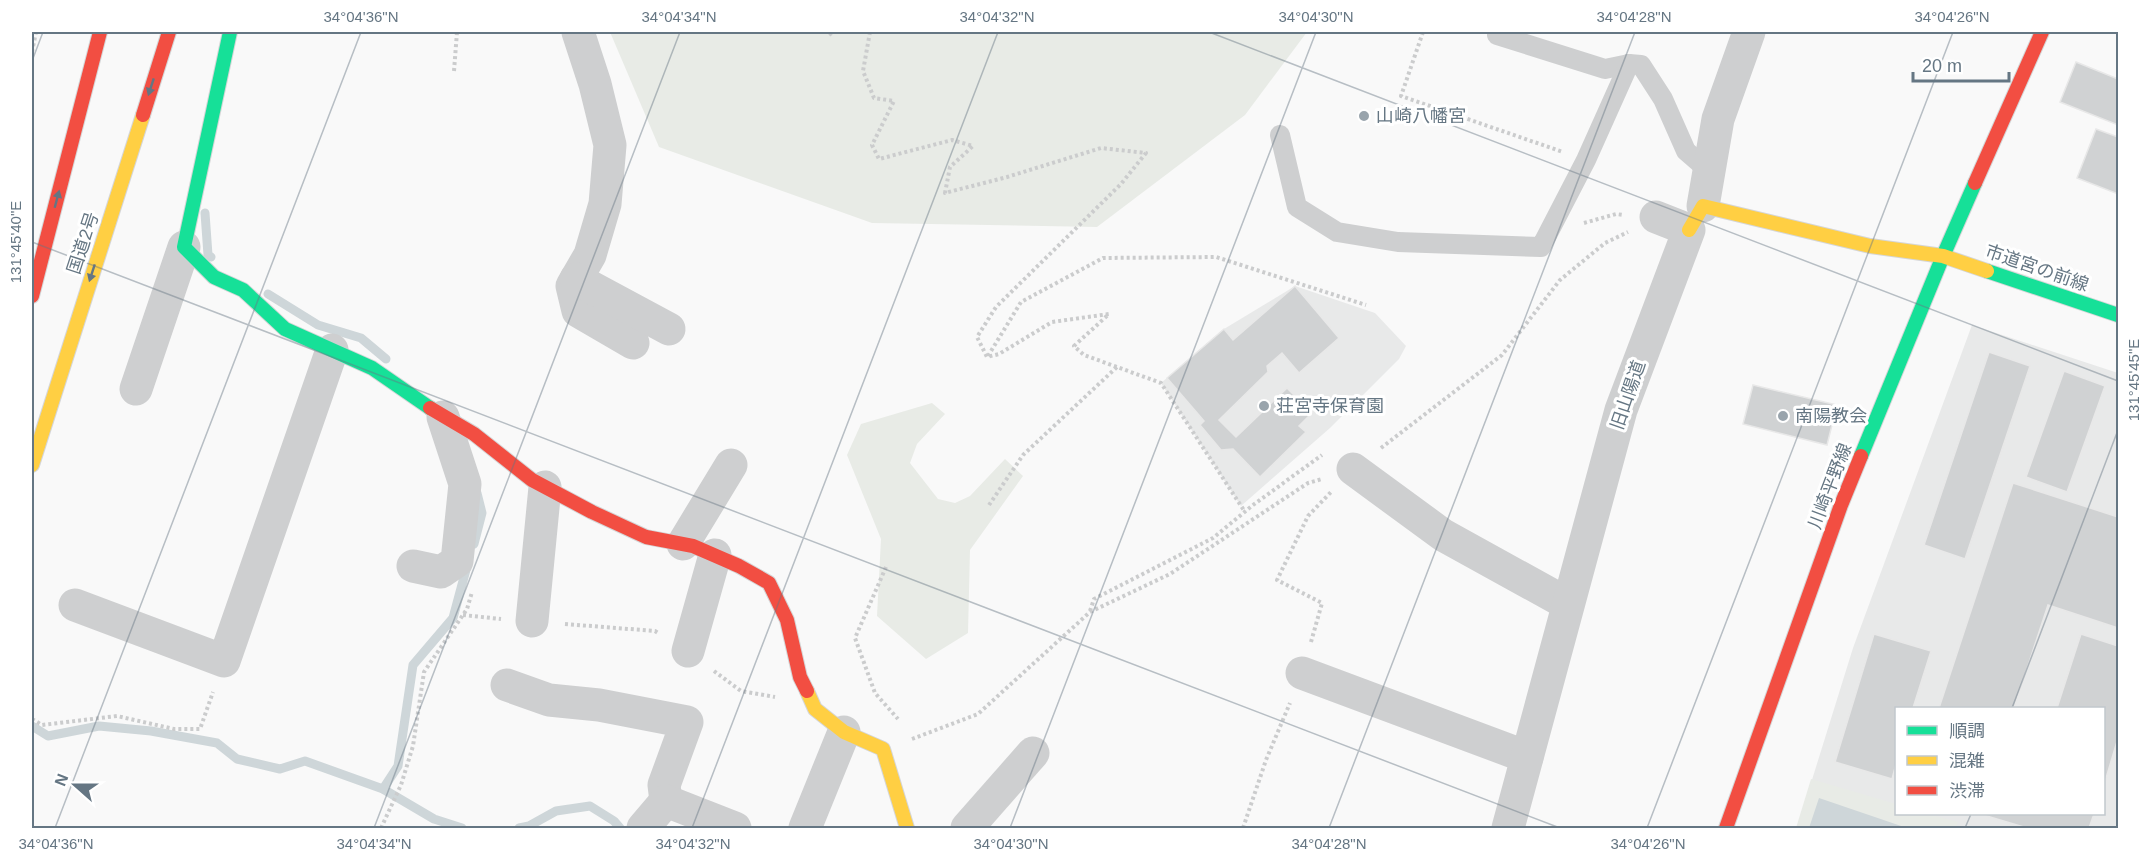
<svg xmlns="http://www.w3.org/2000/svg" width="2150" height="860" viewBox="0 0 2150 860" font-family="Arial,'Noto Sans JP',sans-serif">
	<rect width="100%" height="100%" fill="#f9f9f9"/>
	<g fill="#e8e9e9" fill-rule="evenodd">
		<polygon points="1295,286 1375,313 1406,346 1399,359 1330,428 1241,506 1161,383 1224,329"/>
		<path d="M1972,325L2118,373V828H1797L1853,648ZM1896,708H2104V814H1896Z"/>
	</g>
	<g fill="#e8ebe6">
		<polygon points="610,32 1307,32 1245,115 1097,227 872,223 659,147"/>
		<polygon points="932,403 945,414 917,444 910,463 938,499 955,503 970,496 1005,459 1023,476 970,550 968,633 926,659 877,616 881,539 847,455 861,424"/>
		<polygon points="1811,779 1896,804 1896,814 1928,814 1958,822 1956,828 1796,828"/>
	</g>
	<polygon fill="#ced6d9" points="1819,798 1907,828 1809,828"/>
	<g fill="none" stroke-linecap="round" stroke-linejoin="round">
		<g stroke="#ced6d9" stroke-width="9">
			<polyline points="205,213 208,255 211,257"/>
			<polyline points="268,294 318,325 361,338 386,359"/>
			<polyline points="474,544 482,513 477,493"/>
			<polyline points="32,726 48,736 99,726 151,731 217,743 237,759 280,769 305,761 383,789 434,819 462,828"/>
			<polyline points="383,789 398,766 413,665 453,618 467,566"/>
			<polyline points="519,828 529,826 556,811 590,806 614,821 620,828"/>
		</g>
	</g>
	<g fill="#d0d2d3" stroke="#e8e8e8" stroke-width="1.5">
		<polygon points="2076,62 2118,79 2118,125 2060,102"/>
		<polygon points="2096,129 2118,137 2118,194 2077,178"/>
		<polygon points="1295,286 1339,338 1299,373 1282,353 1267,366 1268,372 1219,420 1236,437 1287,388 1312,413 1299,426 1306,432 1260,477 1233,449 1221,450 1200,425 1204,421 1167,378 1224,329 1233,340"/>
		<polygon points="1989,352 2030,366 1965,559 1924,545"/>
		<polygon points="2064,371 2105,386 2067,492 2026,477"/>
		<polygon points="1753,385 1837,405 1827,445 1743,424"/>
		<polygon points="2013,483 2118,517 2118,628 2048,605 2014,708 1939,708"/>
		<polygon points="1874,634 1931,651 1913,708 1896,708 1896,764 1892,779 1835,762"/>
		<polygon points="2081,634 2118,646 2118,738 2104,785 2104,708 2057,708"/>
		<polygon points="1980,814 2094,814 2089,828 2027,828"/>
	</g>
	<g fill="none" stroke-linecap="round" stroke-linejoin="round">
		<g stroke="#d5d6d7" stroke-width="16">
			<g id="fast">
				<polyline points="230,32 184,247 214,277 243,290 285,329 372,368 430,408"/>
				<polyline points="1987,271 2118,315"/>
				<polyline points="1861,456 1943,256 1975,183"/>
			</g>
		</g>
		<g stroke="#d5d6d7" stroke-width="16">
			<g id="slow">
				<polyline points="1689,230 1703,206 1870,246 1943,256 1987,271"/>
				<polyline points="32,465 143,115"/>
				<polyline points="807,691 815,709 844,732 883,749 907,828"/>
			</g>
		</g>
		<g stroke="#d5d6d7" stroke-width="16">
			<g id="jam">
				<polyline points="143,115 169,32"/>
				<polyline points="1975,183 2042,32"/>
				<polyline points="32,296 100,32"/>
				<polyline points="430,408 474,434 532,480 592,512 646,537 693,546 739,566 769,583 787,620 800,677 807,691"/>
				<polyline points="1726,828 1841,505 1861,456"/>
			</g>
		</g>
		<g stroke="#cbcccd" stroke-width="4" stroke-dasharray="3 3" stroke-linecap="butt">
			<polyline points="870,32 863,71 874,98 894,101 872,145 879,159 952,140 973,146 950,167 945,193 1007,177 1101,148 1146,153 1121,184 996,307 977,337 987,357 999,354 1052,322 1109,314 1074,346 1084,355 1161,383 1245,512"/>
			<polyline points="1423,32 1401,96 1563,152"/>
			<polyline points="829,35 833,32"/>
			<polyline points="32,52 36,32"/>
			<polyline points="454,71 457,32"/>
			<polyline points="1584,223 1616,214 1623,215"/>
			<polyline points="988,356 1021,302 1103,258 1216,257 1366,305"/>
			<polyline points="1381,448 1502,355 1560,280 1605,243 1628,232"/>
			<polyline points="989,505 1023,455 1117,367"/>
			<polyline points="886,567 855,638 875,693 898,719"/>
			<polyline points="1090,611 1094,599 1213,538 1253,505 1322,455"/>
			<polyline points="463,615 501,619"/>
			<polyline points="565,624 655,631 658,633"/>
			<polyline points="1311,642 1322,603 1277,580 1308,516 1332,491"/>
			<polyline points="714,671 741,691 775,697"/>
			<polyline points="32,719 42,725 117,716 174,729 200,729 213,692"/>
			<polyline points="912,739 978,714 1090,612 1170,574 1308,483 1322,479"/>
			<polyline points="381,828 401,785 413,746 424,672 467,609 472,592"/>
			<polyline points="1243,828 1266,760 1290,703"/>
		</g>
		<g stroke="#cecfd0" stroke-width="20">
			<polyline points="1497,35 1605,69 1629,64"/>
			<polyline points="1280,135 1297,207 1337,232 1398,242 1541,247 1586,160 1629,64 1641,65 1663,99 1686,151 1709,171"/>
		</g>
		<g stroke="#cecfd0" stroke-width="33">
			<polyline points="578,32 595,84 610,145 605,204 590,255 572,286 578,311 633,343"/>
			<polyline points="1703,206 1718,119 1749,32"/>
			<polyline points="576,279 669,329"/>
			<polyline points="136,389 184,247"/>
			<polyline points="1353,469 1443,535 1568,604"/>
			<polyline points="683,544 731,465"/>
			<polyline points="413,566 441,572 457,561 465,484 443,417"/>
			<polyline points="75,605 224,661 332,350"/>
			<polyline points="532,621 545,487"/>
			<polyline points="688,651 715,555"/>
			<polyline points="1302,673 1527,757"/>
			<polyline points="507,685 549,700 599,705 687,722 664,785 666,801"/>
			<polyline points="643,828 666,801 735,828"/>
			<polyline points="805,828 844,732"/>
			<polyline points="967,828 1033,753"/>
			<polyline points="1508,828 1621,410 1689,230 1656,217"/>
		</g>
		<use href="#fast" stroke="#16e098" stroke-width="14"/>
		<use href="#slow" stroke="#ffcf43" stroke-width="14"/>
		<use href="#jam" stroke="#f24e42" stroke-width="14"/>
	</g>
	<defs><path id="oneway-solid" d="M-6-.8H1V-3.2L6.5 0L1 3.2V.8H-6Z" transform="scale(1.5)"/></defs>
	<g fill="#657683">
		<use href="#oneway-solid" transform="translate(151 87) rotate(108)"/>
		<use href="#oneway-solid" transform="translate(57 199) rotate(-75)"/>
		<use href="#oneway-solid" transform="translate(92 273) rotate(108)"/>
	</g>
	<path fill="none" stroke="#657683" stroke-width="1.5" stroke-opacity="0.45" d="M1209,32L2118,381M32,61L43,32M32,242L1560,828M2012,708L2118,430M55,828L361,32M374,828L680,32M692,828L998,32M1010,828L1316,32M1329,828L1635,32M1647,828L1953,32M1965,828L1971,814"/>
	<g fill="#99a4ac" stroke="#fff" stroke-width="2">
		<circle cx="1364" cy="116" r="6"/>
		<circle cx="1264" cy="406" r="6"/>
		<circle cx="1783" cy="416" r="6"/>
	</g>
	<g text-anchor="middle" stroke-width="6" stroke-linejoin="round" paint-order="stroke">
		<g font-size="18" fill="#657683" stroke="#fff" text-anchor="start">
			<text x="1376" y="122">山崎八幡宮</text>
			<text x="1276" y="412">荘宮寺保育園</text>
			<text x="1795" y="422">南陽教会</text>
		</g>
		<g font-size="18" fill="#657683" stroke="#fff">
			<text transform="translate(83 243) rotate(-72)" y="6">国道2号</text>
			<text transform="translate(2037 268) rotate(19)" y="6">市道宮の前線</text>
			<text transform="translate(1628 395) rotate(-71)" y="6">旧山陽道</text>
			<text transform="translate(1830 486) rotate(-69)" y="6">川崎平野線</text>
		</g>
	</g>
	<rect width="2150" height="860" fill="none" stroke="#ffffff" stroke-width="66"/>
	<rect x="1895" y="707" width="210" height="108" fill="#ffffff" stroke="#c1c8cd" stroke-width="1.5"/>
	<rect x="1907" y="726" width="30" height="9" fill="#16e098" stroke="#c1c8cd" stroke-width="1.5"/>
	<text x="1949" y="737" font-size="18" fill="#657683">順調</text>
	<rect x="1907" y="756" width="30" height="9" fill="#ffcf43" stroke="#c1c8cd" stroke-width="1.5"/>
	<text x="1949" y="767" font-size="18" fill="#657683">混雑</text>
	<rect x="1907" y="786" width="30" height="9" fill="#f24e42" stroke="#c1c8cd" stroke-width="1.5"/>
	<text x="1949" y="797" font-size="18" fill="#657683">渋滞</text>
	<g transform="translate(75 785) rotate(291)" stroke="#ffffff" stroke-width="4.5" paint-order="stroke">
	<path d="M0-4.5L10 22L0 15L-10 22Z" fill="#657683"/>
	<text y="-9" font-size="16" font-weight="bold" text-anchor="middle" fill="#657683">N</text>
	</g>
	<path d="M1913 72v9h96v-9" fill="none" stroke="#657683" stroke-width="3"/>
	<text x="1922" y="72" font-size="18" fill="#657683" stroke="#ffffff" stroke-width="4.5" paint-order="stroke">20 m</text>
	<rect x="33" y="33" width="2084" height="794" fill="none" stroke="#657683" stroke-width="2"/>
	<g font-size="15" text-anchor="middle" fill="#657683">
		<text x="361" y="22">34°04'36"N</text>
		<text x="679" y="22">34°04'34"N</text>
		<text x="997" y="22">34°04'32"N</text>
		<text x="1316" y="22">34°04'30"N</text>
		<text x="1634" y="22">34°04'28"N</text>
		<text x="1952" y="22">34°04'26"N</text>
		<text transform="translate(16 242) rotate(-90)" y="5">131°45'40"E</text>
		<text transform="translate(2134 380) rotate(-90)" y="5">131°45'45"E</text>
		<text x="56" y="849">34°04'36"N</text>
		<text x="374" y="849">34°04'34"N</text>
		<text x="693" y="849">34°04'32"N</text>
		<text x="1011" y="849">34°04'30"N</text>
		<text x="1329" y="849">34°04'28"N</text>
		<text x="1648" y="849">34°04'26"N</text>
	</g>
</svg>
